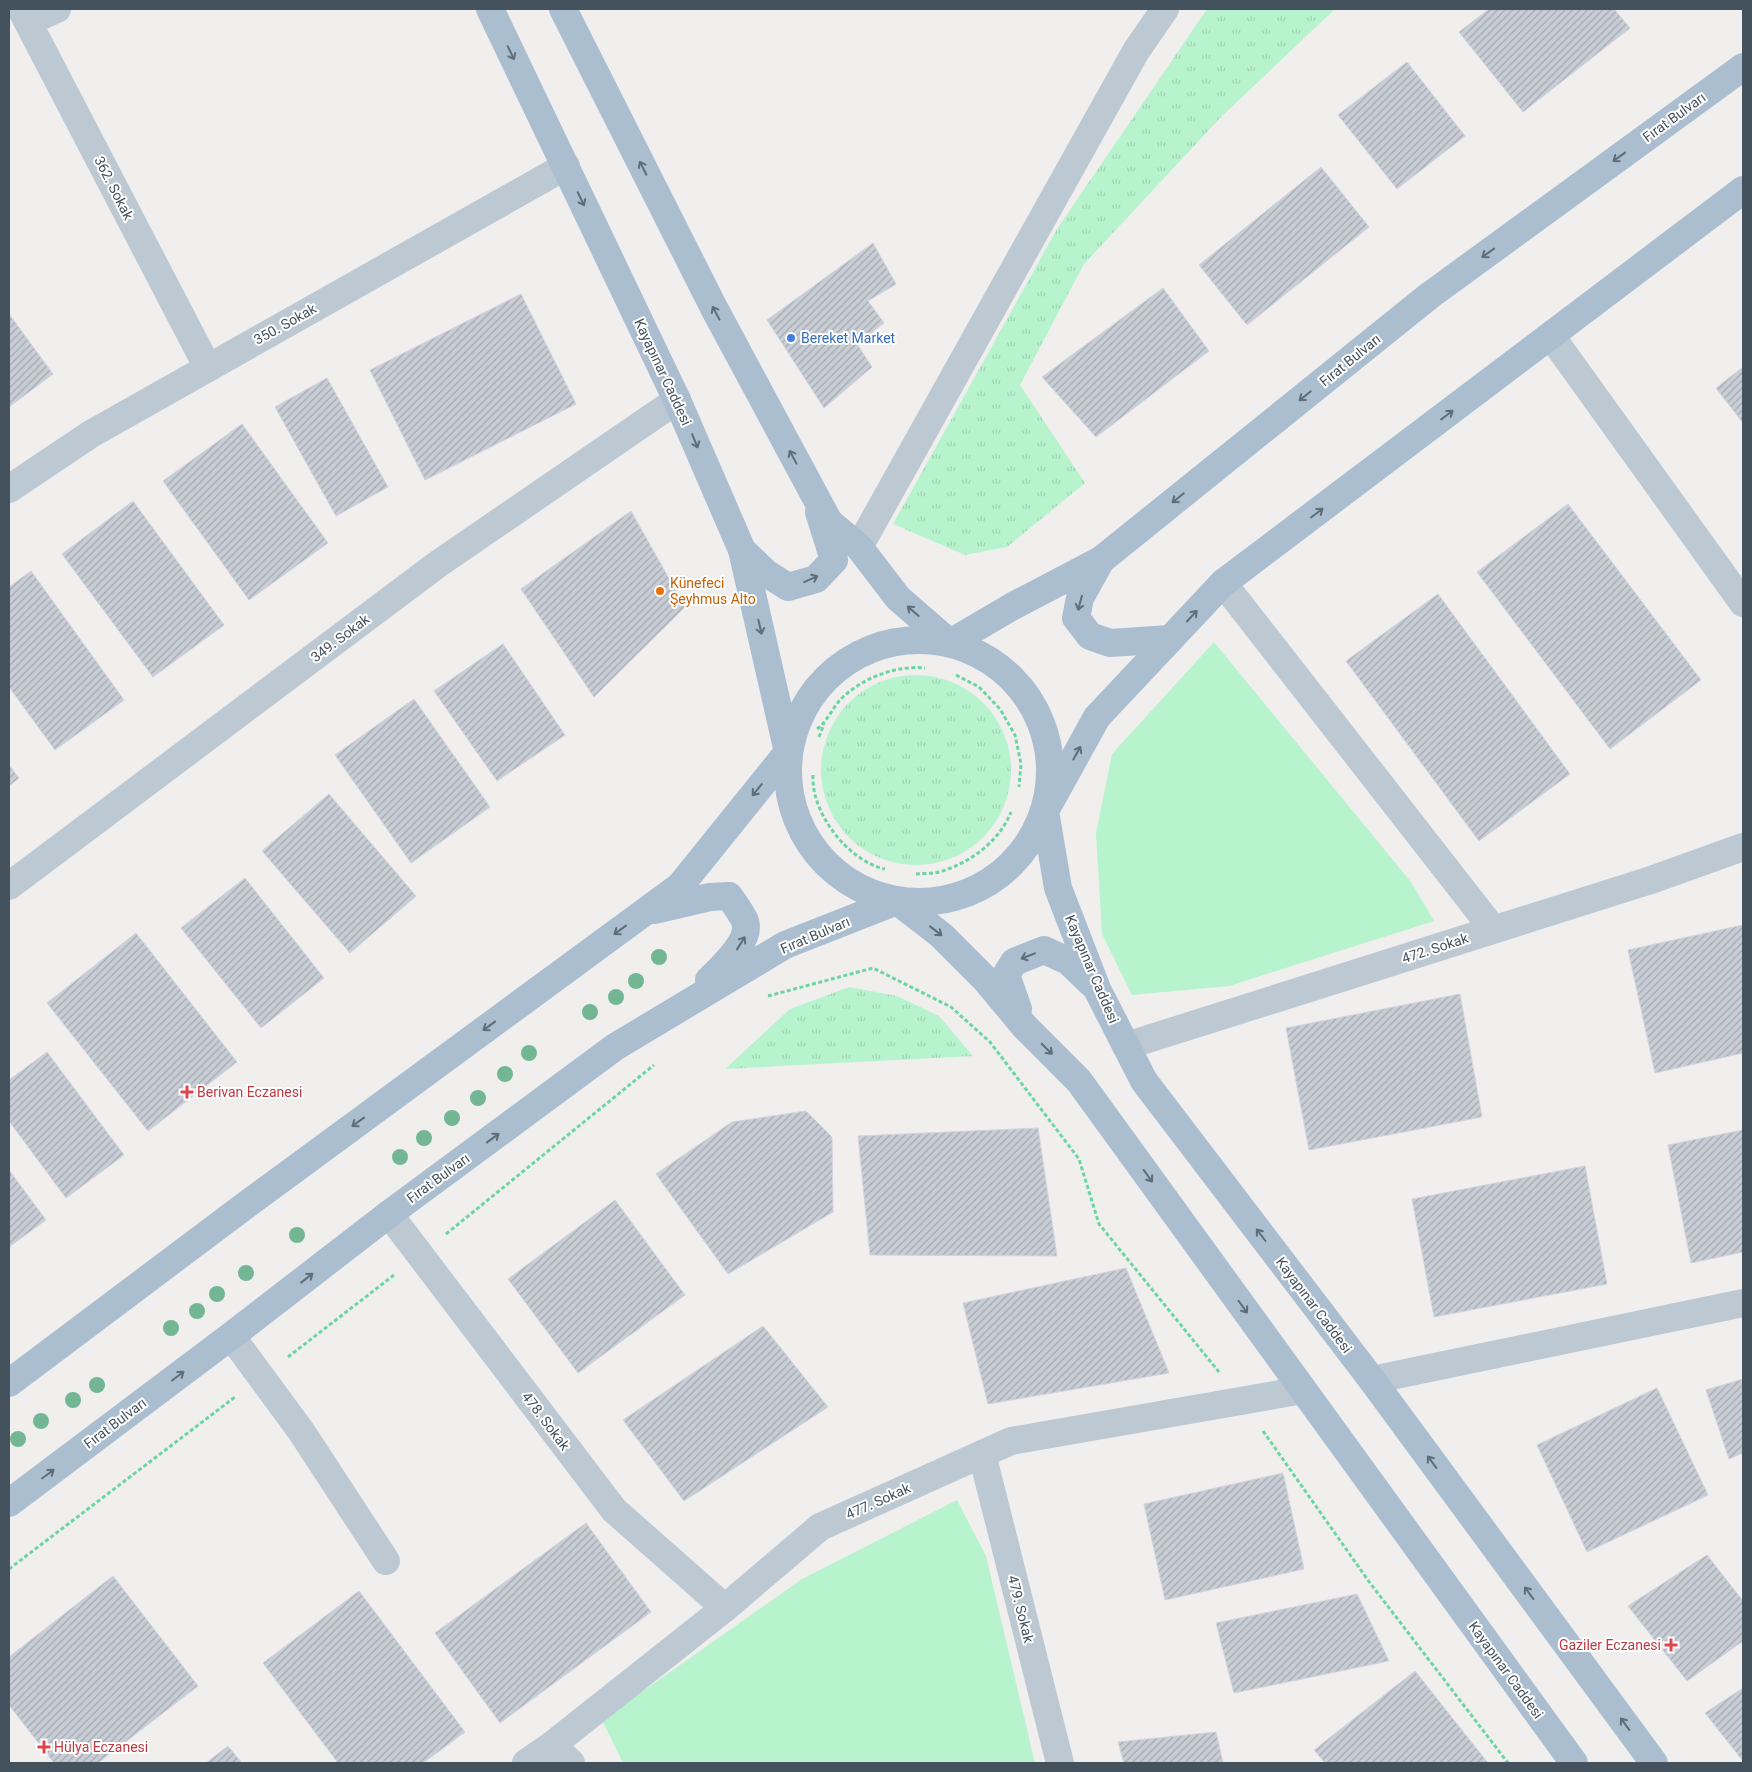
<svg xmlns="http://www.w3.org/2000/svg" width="1752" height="1772" viewBox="0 0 1752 1772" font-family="Roboto,sans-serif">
	<defs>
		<pattern id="grass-tufts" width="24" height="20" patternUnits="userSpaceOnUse" patternTransform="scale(1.25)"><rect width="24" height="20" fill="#b7f4ce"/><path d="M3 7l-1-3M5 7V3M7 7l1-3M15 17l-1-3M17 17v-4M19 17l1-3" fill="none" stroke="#9fd3b3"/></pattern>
		<pattern id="building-hatch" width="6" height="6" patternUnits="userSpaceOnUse" patternTransform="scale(1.25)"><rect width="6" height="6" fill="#c9cdd5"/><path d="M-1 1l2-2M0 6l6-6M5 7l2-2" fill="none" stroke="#a5a9b0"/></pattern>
	</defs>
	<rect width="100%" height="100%" fill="#f1eeee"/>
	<g fill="url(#grass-tufts)">
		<polygon points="1207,9 1335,9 1222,116 1084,264 1020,385 1085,483 1007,547 965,555 893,524 1057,229"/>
		<circle cx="916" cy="770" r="95"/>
		<polygon points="849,987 897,996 939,1016 973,1056 725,1069 790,1009"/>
	</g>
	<g fill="#b7f4ce">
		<polygon points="1214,642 1411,882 1434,921 1229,986 1132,995 1102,934 1096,833 1112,754"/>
		<polygon points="957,1500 986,1556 1035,1763 624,1763 622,1761 602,1720 802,1579"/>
	</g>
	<g fill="url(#building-hatch)" stroke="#d1d4db">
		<polygon points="1489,9 1614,9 1630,28 1523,112 1459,32"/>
		<polygon points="1407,62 1465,136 1397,189 1338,115"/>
		<polygon points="1321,167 1369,227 1247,325 1199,265"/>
		<polygon points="873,243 896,284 868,301 884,323 857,344 872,367 824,408 767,320"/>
		<polygon points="1163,288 1209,351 1096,437 1042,377"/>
		<polygon points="521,294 576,404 425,480 370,370"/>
		<polygon points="9,314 53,374 9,407"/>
		<polygon points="1743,367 1743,423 1716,388"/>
		<polygon points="327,378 388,487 336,516 275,407"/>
		<polygon points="242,424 328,543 249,600 163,481"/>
		<polygon points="133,501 224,625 153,677 62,554"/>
		<polygon points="1568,504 1701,680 1610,749 1477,572"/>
		<polygon points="631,511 685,607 594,697 521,589"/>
		<polygon points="31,571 124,700 55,750 9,687 9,587"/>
		<polygon points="1438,594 1570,774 1479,841 1346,661"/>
		<polygon points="503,644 565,735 497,781 434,691"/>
		<polygon points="414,699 490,807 411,863 335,755"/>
		<polygon points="9,765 19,778 9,786"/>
		<polygon points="329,794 416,896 350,953 262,851"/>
		<polygon points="245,878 324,978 261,1028 181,928"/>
		<polygon points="1743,925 1743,1053 1655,1073 1628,950"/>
		<polygon points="136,933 237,1062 148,1131 47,1003"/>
		<polygon points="1460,994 1482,1117 1309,1150 1286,1028"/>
		<polygon points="47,1052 124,1155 66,1198 9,1121 9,1080"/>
		<polygon points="806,1111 832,1137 833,1212 728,1274 656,1174 732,1122"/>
		<polygon points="1038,1128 1057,1256 870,1255 858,1136"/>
		<polygon points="1743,1130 1743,1252 1691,1263 1668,1145"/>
		<polygon points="1585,1166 1607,1284 1434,1317 1412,1199"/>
		<polygon points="9,1170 46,1220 9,1247"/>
		<polygon points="615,1200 685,1295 578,1373 508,1279"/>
		<polygon points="1126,1268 1169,1373 988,1404 963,1303"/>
		<polygon points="763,1326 828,1407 684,1501 623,1420"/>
		<polygon points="1743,1379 1743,1453 1729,1459 1706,1390"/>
		<polygon points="1657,1388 1708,1495 1587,1552 1537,1445"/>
		<polygon points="1283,1473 1304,1569 1165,1600 1144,1504"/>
		<polygon points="586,1523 651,1612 500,1723 435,1633"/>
		<polygon points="1707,1555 1743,1601 1743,1641 1687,1681 1628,1606"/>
		<polygon points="113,1576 198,1686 98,1763 54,1763 9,1705 9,1657"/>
		<polygon points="359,1591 465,1732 423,1763 338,1763 263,1663"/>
		<polygon points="1357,1594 1389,1661 1234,1693 1216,1623"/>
		<polygon points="1415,1671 1488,1763 1325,1763 1314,1750"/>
		<polygon points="1743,1688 1743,1761 1705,1713"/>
		<polygon points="1216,1732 1223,1763 1124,1763 1118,1742"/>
		<polygon points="228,1746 242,1763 206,1763"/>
	</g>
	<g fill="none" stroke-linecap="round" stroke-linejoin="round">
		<g stroke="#6bd6a1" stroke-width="3" stroke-dasharray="4 2.5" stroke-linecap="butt">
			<polyline points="956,675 979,687 1000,709 1015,735 1021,764 1019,787"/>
			<path d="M817,729C828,721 832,708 841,699C862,678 896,665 925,668"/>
			<polyline points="819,737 824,724"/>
			<path d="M813,775C811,813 848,861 885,869"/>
			<path d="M916,874C923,873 932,874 939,872C970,863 999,842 1011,812"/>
			<polyline points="768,996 873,968 951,1007 990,1042 1079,1159 1099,1224 1219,1372"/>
			<polyline points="446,1234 654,1065"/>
			<polyline points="288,1357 394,1275"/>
			<polyline points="1263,1431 1370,1583 1508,1763"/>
			<polyline points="9,1569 235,1397"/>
		</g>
		<g stroke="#bdc9d2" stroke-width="28">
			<polyline points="21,9 208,368"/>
			<polyline points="28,22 57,9"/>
			<polyline points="1551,336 1743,603"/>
			<polyline points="9,489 91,434 566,166"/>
			<polyline points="859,547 1136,51 1165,9"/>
			<polyline points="1223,583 1493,929"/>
			<polyline points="9,886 438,564 677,400"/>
			<polyline points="1126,1046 1651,880 1743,847"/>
			<polyline points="389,1214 614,1510 725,1608"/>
			<polyline points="231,1336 301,1431 386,1561"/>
			<polyline points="1372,1380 1743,1303"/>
			<polyline points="982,1454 1060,1763"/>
			<polyline points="552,1745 571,1763"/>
			<polyline points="526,1763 552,1745 725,1608 820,1527 1011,1441 1303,1390"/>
		</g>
		<g stroke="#aabed0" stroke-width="28">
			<polyline points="563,9 714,308 829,522 859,547 898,598 950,643 1013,606 1101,560 1429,296 1743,67"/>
			<polyline points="742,550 766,573 788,587 816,579 834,560 819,512"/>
			<polyline points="1101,560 1080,598 1076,618 1090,636 1110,643 1170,639"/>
			<circle cx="919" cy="771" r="131"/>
			<path d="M654,910L710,897L729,896C734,903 740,911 744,919C754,939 722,967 709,980"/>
			<polyline points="1018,1009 1006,975 1014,962 1044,950 1068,961 1092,984"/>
			<polyline points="9,1383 242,1208 680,886 788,752 742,550 677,400 490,9"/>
			<polyline points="9,1503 231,1336 389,1214 615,1047 785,945 897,901 941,935 985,979 1025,1027 1079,1081 1574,1763"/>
			<polyline points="1654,1763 1372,1380 1144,1081 1097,989 1058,888 1045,811 1097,717 1223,583 1743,190"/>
		</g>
	</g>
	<g fill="#73b694">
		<circle cx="659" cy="957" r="8"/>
		<circle cx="636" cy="981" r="8"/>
		<circle cx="616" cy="997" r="8"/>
		<circle cx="590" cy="1012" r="8"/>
		<circle cx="529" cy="1053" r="8"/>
		<circle cx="505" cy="1074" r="8"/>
		<circle cx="478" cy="1098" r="8"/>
		<circle cx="452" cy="1118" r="8"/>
		<circle cx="424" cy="1138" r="8"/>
		<circle cx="400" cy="1157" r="8"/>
		<circle cx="297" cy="1235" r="8"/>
		<circle cx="246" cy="1273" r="8"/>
		<circle cx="217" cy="1294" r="8"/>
		<circle cx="197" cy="1311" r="8"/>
		<circle cx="171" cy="1328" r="8"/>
		<circle cx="97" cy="1385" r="8"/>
		<circle cx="73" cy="1400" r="8"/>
		<circle cx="41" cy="1421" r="8"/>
		<circle cx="18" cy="1439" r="8"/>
	</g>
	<defs><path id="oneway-shaft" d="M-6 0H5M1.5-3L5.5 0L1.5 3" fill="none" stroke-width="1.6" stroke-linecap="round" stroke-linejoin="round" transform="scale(1.25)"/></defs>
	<g stroke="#5e6d7a">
		<use href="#oneway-shaft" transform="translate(511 53) rotate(64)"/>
		<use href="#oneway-shaft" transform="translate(1619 157) rotate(144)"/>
		<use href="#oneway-shaft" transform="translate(643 168) rotate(-117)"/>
		<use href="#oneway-shaft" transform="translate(581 199) rotate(64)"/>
		<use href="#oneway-shaft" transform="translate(1488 253) rotate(144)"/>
		<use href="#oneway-shaft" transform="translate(716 313) rotate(-118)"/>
		<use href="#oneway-shaft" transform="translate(1305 396) rotate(141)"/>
		<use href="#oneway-shaft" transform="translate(1447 415) rotate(-37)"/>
		<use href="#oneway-shaft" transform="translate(695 441) rotate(67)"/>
		<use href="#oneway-shaft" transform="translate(793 457) rotate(-118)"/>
		<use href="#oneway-shaft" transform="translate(1178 498) rotate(141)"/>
		<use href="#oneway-shaft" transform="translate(1317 513) rotate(-37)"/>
		<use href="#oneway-shaft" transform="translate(811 579) rotate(-24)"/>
		<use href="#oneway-shaft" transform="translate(1080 603) rotate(105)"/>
		<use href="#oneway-shaft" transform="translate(913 611) rotate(-139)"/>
		<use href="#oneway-shaft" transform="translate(1192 616) rotate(-47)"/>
		<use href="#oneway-shaft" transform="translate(760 627) rotate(77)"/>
		<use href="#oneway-shaft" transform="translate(1077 753) rotate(-61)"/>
		<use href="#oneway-shaft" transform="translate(757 790) rotate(129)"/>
		<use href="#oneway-shaft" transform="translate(620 930) rotate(144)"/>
		<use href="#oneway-shaft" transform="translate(936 931) rotate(38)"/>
		<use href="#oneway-shaft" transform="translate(741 943) rotate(-58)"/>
		<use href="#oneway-shaft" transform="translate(1028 956) rotate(159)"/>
		<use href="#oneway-shaft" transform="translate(489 1026) rotate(144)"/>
		<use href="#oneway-shaft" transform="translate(1047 1049) rotate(45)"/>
		<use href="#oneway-shaft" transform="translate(358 1122) rotate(144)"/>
		<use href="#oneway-shaft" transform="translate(493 1138) rotate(-36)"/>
		<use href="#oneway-shaft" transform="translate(1148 1176) rotate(54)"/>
		<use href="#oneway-shaft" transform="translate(1261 1235) rotate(-127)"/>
		<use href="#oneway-shaft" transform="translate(307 1278) rotate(-38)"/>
		<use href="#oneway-shaft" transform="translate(1243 1307) rotate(54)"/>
		<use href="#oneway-shaft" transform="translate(178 1376) rotate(-37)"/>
		<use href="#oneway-shaft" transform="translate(1432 1462) rotate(-126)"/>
		<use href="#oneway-shaft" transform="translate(48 1474) rotate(-37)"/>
		<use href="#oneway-shaft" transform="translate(1529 1593) rotate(-126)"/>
		<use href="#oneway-shaft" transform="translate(1625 1724) rotate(-126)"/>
	</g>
	<circle fill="#3f7fe0" stroke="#fff" stroke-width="2" cx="791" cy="338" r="5"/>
	<circle fill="#e8710a" stroke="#fff" stroke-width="2" cx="660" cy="591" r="5"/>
	<g fill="#e0444e" stroke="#fff" stroke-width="2">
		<path d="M184.5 1084.5h5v5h5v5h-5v5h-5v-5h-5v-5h5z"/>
		<path d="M1668.5 1637.5h5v5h5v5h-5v5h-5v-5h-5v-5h5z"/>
		<path d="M41.5 1739.5h5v5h5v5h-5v5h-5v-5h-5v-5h5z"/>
	</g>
	<g text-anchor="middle" stroke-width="4" stroke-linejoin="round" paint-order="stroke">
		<g font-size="14" fill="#44525e" stroke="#fff">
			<text transform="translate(1674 117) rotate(-36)" y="5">Fırat Bulvarı</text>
			<text transform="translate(114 188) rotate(63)" y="5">362. Sokak</text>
			<text transform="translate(285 324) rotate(-29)" y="5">350. Sokak</text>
			<text transform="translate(1350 360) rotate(-39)" y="5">Fırat Bulvarı</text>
			<text transform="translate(663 372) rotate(65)" y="5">Kayapınar Caddesi</text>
			<text transform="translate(340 638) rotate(-37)" y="5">349. Sokak</text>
			<text transform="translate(815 935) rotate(-23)" y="5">Fırat Bulvarı</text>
			<text transform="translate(1435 948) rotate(-18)" y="5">472. Sokak</text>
			<text transform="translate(1092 969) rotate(67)" y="5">Kayapınar Caddesi</text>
			<text transform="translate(438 1178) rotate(-36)" y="5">Fırat Bulvarı</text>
			<text transform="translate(1314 1305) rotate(53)" y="5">Kayapınar Caddesi</text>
			<text transform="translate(546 1421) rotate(53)" y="5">478. Sokak</text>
			<text transform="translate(115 1423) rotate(-37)" y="5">Fırat Bulvarı</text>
			<text transform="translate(878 1501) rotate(-24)" y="5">477. Sokak</text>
			<text transform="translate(1021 1609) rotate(76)" y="5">479. Sokak</text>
			<text transform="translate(1506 1670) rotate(54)" y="5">Kayapınar Caddesi</text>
		</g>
		<g font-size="14" fill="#366cbe" stroke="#fff" text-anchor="start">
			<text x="801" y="343">Bereket Market</text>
		</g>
		<g font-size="14" fill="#c56008" stroke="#fff" text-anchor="start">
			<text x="670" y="588">Künefeci<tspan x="670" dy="16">Şeyhmus Alto</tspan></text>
		</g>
		<g font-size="14" fill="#be3a42" stroke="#fff" text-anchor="start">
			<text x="197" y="1097">Berivan Eczanesi</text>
			<text x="1661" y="1650" text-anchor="end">Gaziler Eczanesi</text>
			<text x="54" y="1752">Hülya Eczanesi</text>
		</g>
	</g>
	<rect width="1752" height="1772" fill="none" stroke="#44525e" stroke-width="20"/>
</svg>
